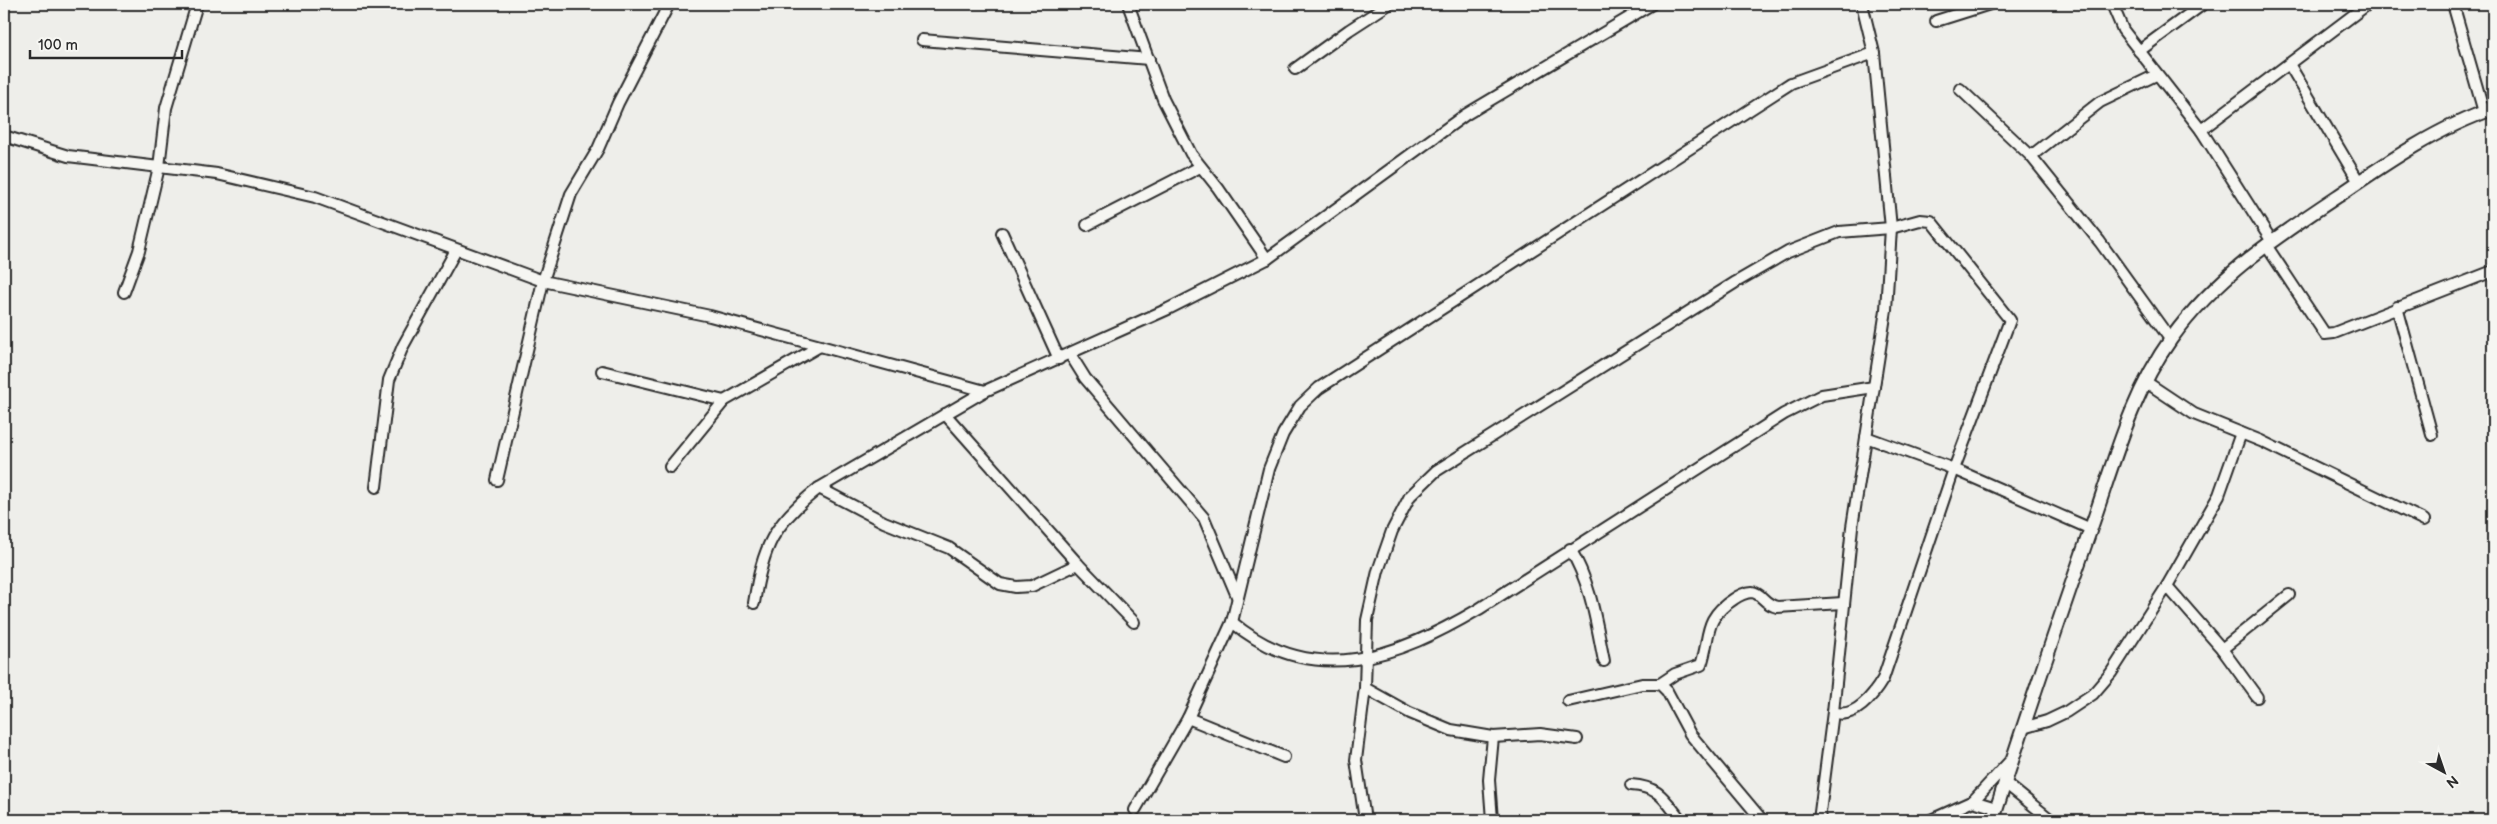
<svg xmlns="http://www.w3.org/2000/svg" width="2497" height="824" viewBox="0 0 2497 824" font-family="'Balsamiq Sans',sans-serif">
	<rect width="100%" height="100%" fill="#eeeeea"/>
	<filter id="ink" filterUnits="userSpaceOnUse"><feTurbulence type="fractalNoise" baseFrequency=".02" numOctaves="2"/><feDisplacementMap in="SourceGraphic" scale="10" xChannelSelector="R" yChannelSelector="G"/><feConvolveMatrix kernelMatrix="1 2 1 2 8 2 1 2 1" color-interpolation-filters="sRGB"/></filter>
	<g filter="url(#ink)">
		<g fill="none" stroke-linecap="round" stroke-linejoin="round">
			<g stroke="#2b2b2b" stroke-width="14">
				<g id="minor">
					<polyline points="1128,4 1163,99 1191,154 1218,188 1267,259"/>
					<polyline points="2112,4 2123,30 2201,130 2271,240"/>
					<polyline points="2453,4 2484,112"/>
					<polyline points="1936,21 1990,4"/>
					<polyline points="922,40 1149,59"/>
					<polyline points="2139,51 2203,4"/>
					<polyline points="2289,64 2359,182"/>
					<polyline points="1295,69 1349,30 1389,4"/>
					<polyline points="1960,89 2031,156 2100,242 2170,339"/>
					<polyline points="2201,130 2368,4"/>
					<polyline points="4,136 68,156 217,174 315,197 543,281 710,316 985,391"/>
					<polyline points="2031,156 2100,102 2156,75"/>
					<polyline points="1087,225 1200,167"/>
					<polyline points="1002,233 1059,359"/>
					<polyline points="2266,245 2325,334 2334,333 2493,271"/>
					<polyline points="124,292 139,251 159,167 166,108 197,4"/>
					<polyline points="2397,307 2432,435"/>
					<polyline points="1070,354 1085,378 1204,518 1237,596"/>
					<polyline points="602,371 724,401"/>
					<polyline points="2146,382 2194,414 2261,441 2424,520"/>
					<polyline points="945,414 1078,564 1134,622"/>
					<polyline points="1866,437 1954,469 2091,529"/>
					<polyline points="670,467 724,401 820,346"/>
					<polyline points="497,480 543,281 571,194 598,149 618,103 669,4"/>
					<polyline points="376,487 389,380 403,346 456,250"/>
					<polyline points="819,488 884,522 949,548 1000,584 1016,587 1032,586 1078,564"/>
					<path d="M1570,549C1591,583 1596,622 1604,661"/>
					<polyline points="2167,586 2222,649 2257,697"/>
					<path d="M754,603C763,546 773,524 819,488L985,391L1168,309L1267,259L1465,115L1652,4"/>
					<path d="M1232,622C1313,690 1398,657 1479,609L1784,414L1822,395L1874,387"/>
					<polyline points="2222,649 2289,595"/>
					<path d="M1660,684L1675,674L1701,665C1711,637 1702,619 1734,599C1738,596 1746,592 1752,592C1762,593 1763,604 1777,607L1843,603"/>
					<polyline points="1365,688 1410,713 1451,730 1493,737 1540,734 1577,739"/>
					<polyline points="1568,701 1642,684 1660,684 1667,691 1690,734 1762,820"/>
					<polyline points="1188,718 1284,757"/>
					<polyline points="2023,728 2047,721 2066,712 2093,694 2111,673 2167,586 2219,495 2241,433"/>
					<polyline points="2004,782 2051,820"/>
					<path d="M1631,785C1660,787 1664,799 1681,820"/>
					<polyline points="1973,801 1996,808"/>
					<polyline points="1135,810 1188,718 1232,622 1269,469 1283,434 1300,406 1319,388 1791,83 1874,53"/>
					<path d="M1365,820L1356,760L1365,688L1367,620L1378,571L1392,531L1410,496L1436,471L1736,282L1788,252L1839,232L1891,228L1920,220L1931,221L2010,320L1954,469L1883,679C1873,696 1854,720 1833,712"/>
					<polyline points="1492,820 1489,780 1493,737"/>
					<polyline points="1819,820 1833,712 1852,527 1886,310 1891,228 1874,53 1862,4"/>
					<polyline points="1931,820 1973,801 2011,760"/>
				</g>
			</g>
			<g stroke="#2b2b2b" stroke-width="16">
				<path id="tertiary" d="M1993,820C2024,722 2057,626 2091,528C2113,465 2131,394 2171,339C2216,276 2279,235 2341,194C2389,161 2439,127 2493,109"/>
			</g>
			<use href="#minor" stroke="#f6f6f2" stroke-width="10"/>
			<use href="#tertiary" stroke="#f6f6f2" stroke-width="12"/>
		</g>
	</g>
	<rect width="2497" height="824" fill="none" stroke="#f6f6f2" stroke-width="20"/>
	<rect x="10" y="10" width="2477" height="804" fill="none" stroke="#2b2b2b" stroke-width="2" filter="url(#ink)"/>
	<g transform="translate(2444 772) rotate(140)" stroke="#f6f6f2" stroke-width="4" paint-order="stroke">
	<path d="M0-4L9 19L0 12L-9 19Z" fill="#2b2b2b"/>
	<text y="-8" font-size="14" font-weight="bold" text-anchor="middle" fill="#2b2b2b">N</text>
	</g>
	<path d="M30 50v8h152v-8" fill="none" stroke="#2b2b2b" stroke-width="2.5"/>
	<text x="38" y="50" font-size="15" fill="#2b2b2b" stroke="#f6f6f2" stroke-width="4" paint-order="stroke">100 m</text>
</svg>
